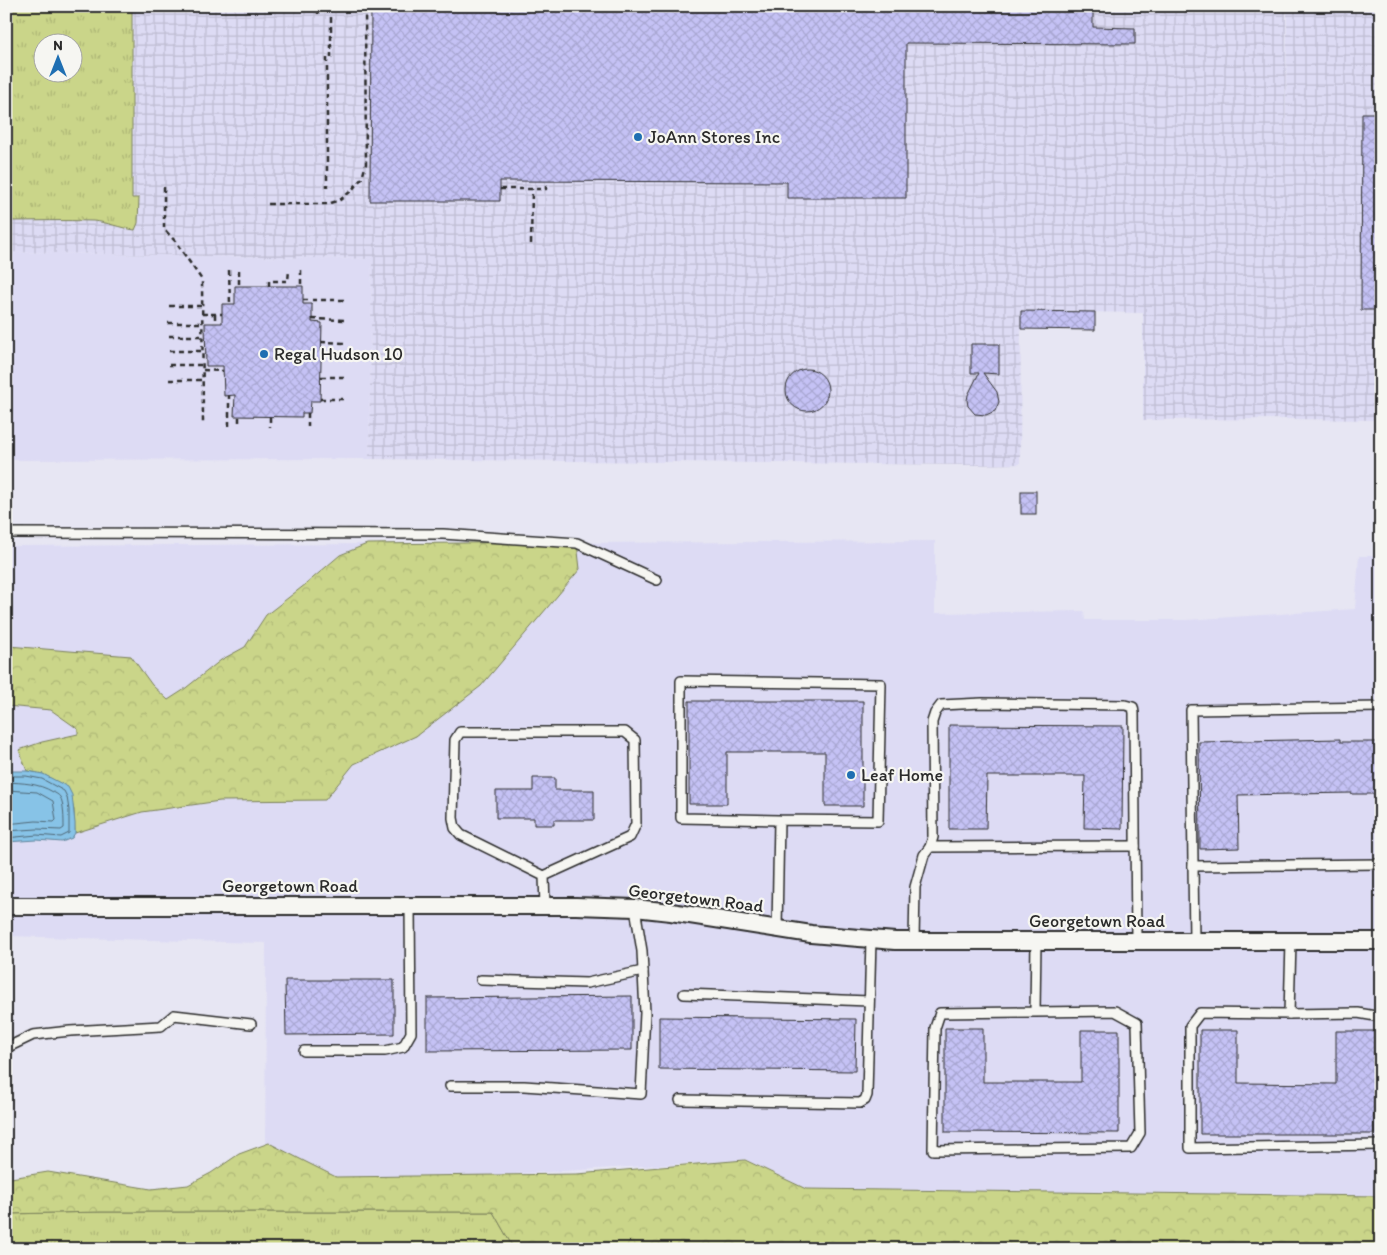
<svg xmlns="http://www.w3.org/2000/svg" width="1387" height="1255" viewBox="0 0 1387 1255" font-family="Itim,sans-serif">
	<defs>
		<pattern id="industrial-grid" width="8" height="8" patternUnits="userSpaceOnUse" patternTransform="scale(1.25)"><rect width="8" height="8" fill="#dddbf4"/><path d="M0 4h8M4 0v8" fill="none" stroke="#bebcd1"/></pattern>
		<pattern id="grass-tufts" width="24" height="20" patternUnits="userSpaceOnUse" patternTransform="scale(1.25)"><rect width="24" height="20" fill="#cad589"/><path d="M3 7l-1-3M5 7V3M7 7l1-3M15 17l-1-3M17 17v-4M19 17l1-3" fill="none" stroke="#aeb776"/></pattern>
		<pattern id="forest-crowns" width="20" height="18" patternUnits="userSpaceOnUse" patternTransform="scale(1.25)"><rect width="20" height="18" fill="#cad589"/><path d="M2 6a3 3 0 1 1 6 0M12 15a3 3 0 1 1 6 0" fill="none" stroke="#aeb776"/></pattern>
		<pattern id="building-cross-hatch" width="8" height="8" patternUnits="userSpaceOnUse" patternTransform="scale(1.25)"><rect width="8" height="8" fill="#c5c2f5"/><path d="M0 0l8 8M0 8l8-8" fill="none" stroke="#a9a7d2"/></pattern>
	</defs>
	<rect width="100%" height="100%" fill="#e7e6f3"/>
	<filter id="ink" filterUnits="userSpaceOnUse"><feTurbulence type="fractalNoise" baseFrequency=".02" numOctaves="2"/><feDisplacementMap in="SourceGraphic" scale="10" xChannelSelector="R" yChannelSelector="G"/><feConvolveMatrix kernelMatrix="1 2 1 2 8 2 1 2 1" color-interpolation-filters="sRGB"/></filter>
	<g filter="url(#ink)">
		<g fill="#dddbf4">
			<polygon points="6,252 372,259 369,459 6,460"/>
			<polygon points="935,541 935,613 1084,611 1085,620 1186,620 1355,609 1359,556 1381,556 1381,1196 806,1189 745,1160 265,1189 266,943 6,936 6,546"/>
		</g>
		<path fill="url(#industrial-grid)" fill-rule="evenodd" d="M6,6H1286L1285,196L1287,6H1381V420L1284,419L1143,420V313L1021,311L1020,464L972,465L369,459L372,259L6,252ZM42,42H72V72H42Z"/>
		<g fill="url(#grass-tufts)" stroke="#7a805a" fill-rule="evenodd">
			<path d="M6,6H132V198H139L138,223L135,230C120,228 107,222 93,221C64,220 35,221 6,221ZM42,42H72V72H42Z"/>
			<polygon points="101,1212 493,1212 514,1249 6,1249 6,1214"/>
		</g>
		<g fill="url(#forest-crowns)" stroke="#7a805a">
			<polygon points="556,542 577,543 580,569 481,686 416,736 354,764 325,800 220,801 142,812 75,833 74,810 68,788 43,774 27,771 19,750 42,742 78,734 78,729 51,710 6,706 6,646 8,646 131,656 152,685 168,700 182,691 221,660 245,647 266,615 306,584 340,555 367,544"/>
			<polygon points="269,1143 298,1158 336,1177 577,1174 745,1160 806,1189 1381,1196 1381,1249 514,1249 493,1212 101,1212 6,1214 6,1184 11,1178 48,1172 151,1189 188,1185 211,1173 239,1154"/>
		</g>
		<polygon fill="#87c3e7" stroke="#62869c" points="6,771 27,771 43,774 68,787 72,795 75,823 75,833 72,838 62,842 37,840 6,842"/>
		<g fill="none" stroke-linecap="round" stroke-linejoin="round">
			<g stroke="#506876" stroke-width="1">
				<polyline points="6,776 26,776 42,779 64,791 67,797 69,810 69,833 61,837 37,835 6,838"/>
				<path d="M6,782C23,783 38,783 53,792C55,793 59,795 60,797C64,802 64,821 64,828L61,830L37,829L6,831"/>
				<polyline points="6,790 37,792 53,801 56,820 54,822 36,821 6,824"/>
			</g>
		</g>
		<g fill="url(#building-cross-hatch)" stroke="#2b2b2b">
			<polygon points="371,6 1093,6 1093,27 1135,28 1135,44 906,43 906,198 787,198 787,182 500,181 500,201 370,201"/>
			<polygon points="1362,113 1381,113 1381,310 1361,310"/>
			<polygon points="235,286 303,286 303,304 312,304 312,322 322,323 320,401 311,401 310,413 302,413 302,417 234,416 235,395 224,396 223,366 206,366 205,323 222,323 222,304 235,304"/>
			<polygon points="1021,311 1095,312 1095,330 1021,329"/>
			<polygon points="971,344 999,344 999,374 983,373 997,392 999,402 995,411 986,415 975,414 968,406 967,400 968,395 979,373 971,373"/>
			<circle cx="807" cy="390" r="21"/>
			<rect x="1021" y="491" width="15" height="23"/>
			<polygon points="689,701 863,701 863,806 825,806 825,752 727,752 727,804 689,804"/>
			<polygon points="949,725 1123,726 1122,829 1084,828 1085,776 987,776 986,829 949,829"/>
			<polygon points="1340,739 1340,742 1381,742 1381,794 1352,794 1352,793 1238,795 1239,848 1200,849 1199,742"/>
			<polygon points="533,778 555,778 555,790 594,790 594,820 554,820 554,825 534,825 534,818 496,818 496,791 533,791"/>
			<polygon points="285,980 394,980 394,1034 286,1035"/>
			<polygon points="632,996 632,1050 427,1051 427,998"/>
			<polygon points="659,1017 856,1019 855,1071 659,1069"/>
			<polygon points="945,1028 983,1028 983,1082 1081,1082 1081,1030 1119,1030 1119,1133 945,1132"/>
			<polygon points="1200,1030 1238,1030 1238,1083 1336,1084 1336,1031 1374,1031 1374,1134 1200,1134"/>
		</g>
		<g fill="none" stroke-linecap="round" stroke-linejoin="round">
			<g stroke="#2b2b2b" stroke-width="12">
				<g id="lane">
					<polyline points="6,533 443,534 577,543 657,580"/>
					<polyline points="930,847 1135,846"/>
					<polyline points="1193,866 1381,864"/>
					<polyline points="544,876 630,837 636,824 635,740 625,732 460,732 455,740 453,818 455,828 461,835 544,876 545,906"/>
					<polyline points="777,928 779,820 681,818 681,681 881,684 878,821 779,820"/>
					<polyline points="914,941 915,887 924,855 930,847 933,837 932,722 935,713 941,705 982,703 1125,705 1133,707 1134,713 1136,941"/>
					<polyline points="1194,941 1191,710 1381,707"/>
					<polyline points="481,980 587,983 643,971"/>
					<polyline points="684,994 869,1001"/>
					<polyline points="1035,1012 1115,1011 1137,1023 1140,1133 1131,1148 933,1150 935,1028 940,1013 1035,1012 1036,941"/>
					<polyline points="1289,1014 1291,942"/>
					<polyline points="1381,1017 1358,1013 1289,1014 1200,1013 1190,1026 1190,1148 1381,1145"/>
					<polyline points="6,1048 33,1035 70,1031 161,1026 174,1015 251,1024"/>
					<polyline points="304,1051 385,1051 403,1047 411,1033 410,906"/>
					<polyline points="450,1086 524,1086 641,1094 645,1013 642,951 635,908"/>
					<polyline points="680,1100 860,1103 865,1100 867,1095 871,939"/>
				</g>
			</g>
			<g stroke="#2b2b2b" stroke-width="20">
				<polyline id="street" points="6,906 576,906 635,908 671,912 811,934 895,941 1381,941"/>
			</g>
			<g stroke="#2b2b2b" stroke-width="2.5" stroke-dasharray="5 4" stroke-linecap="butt">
				<polyline points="318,14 318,6"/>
				<polyline points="327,58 327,187"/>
				<polyline points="331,58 331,14"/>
				<polyline points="164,187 164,229 175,241 202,280 203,424"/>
				<polyline points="500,189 546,189 546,181"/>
				<polyline points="268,204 327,204 340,200 351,191 362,178 366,164 365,6"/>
				<polyline points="531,244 532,189"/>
				<polyline points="229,270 230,304"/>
				<polyline points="239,270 239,286"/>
				<polyline points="301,270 301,286"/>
				<polyline points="269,286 269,281 288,281 289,270"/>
				<polyline points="303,300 347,300"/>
				<polyline points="169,306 202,306"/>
				<polyline points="202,314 222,314"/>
				<polyline points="215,314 215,323"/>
				<polyline points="312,319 347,320"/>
				<polyline points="168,323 203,323"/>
				<polyline points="169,336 203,336"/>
				<polyline points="321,342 346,343"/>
				<polyline points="169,351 202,351"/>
				<polyline points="169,365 202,365"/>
				<polyline points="203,370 223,371"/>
				<polyline points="321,377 346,377"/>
				<polyline points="169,380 203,380"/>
				<polyline points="320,399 346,399"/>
				<polyline points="239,417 239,426"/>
				<polyline points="270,417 270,427"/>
				<polyline points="229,426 229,395"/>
				<polyline points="308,427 308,413"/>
			</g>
			<use href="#lane" stroke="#f6f6f2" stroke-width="9"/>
			<use href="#street" stroke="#f6f6f2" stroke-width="16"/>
		</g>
	</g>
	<g fill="#1f6fb2" stroke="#f6f6f2" stroke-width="2">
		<circle cx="638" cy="137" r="5"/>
		<circle cx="264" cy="354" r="5"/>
		<circle cx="851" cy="775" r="5"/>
	</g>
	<g text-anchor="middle" stroke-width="4.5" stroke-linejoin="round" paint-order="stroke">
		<g font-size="18" fill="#2b2b2b" stroke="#f6f6f2" text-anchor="start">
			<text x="648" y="143">JoAnn Stores Inc</text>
			<text x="274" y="360">Regal Hudson 10</text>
			<text x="861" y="781">Leaf Home</text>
		</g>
		<g font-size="18" fill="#2b2b2b" stroke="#f6f6f2">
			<text x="290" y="892">Georgetown Road</text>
			<text transform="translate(696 898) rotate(7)" y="6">Georgetown Road</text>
			<text x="1097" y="927">Georgetown Road</text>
		</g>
	</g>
	<rect width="1387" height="1255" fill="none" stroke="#f6f6f2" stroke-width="25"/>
	<rect x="12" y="12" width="1362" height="1230" fill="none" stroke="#2b2b2b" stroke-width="2" filter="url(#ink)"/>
	<g transform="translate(58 58)"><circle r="24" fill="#f6f6f2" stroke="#a5a5a2"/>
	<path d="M0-4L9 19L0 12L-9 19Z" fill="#1f6fb2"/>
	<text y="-8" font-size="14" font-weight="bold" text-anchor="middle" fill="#2b2b2b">N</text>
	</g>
</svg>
